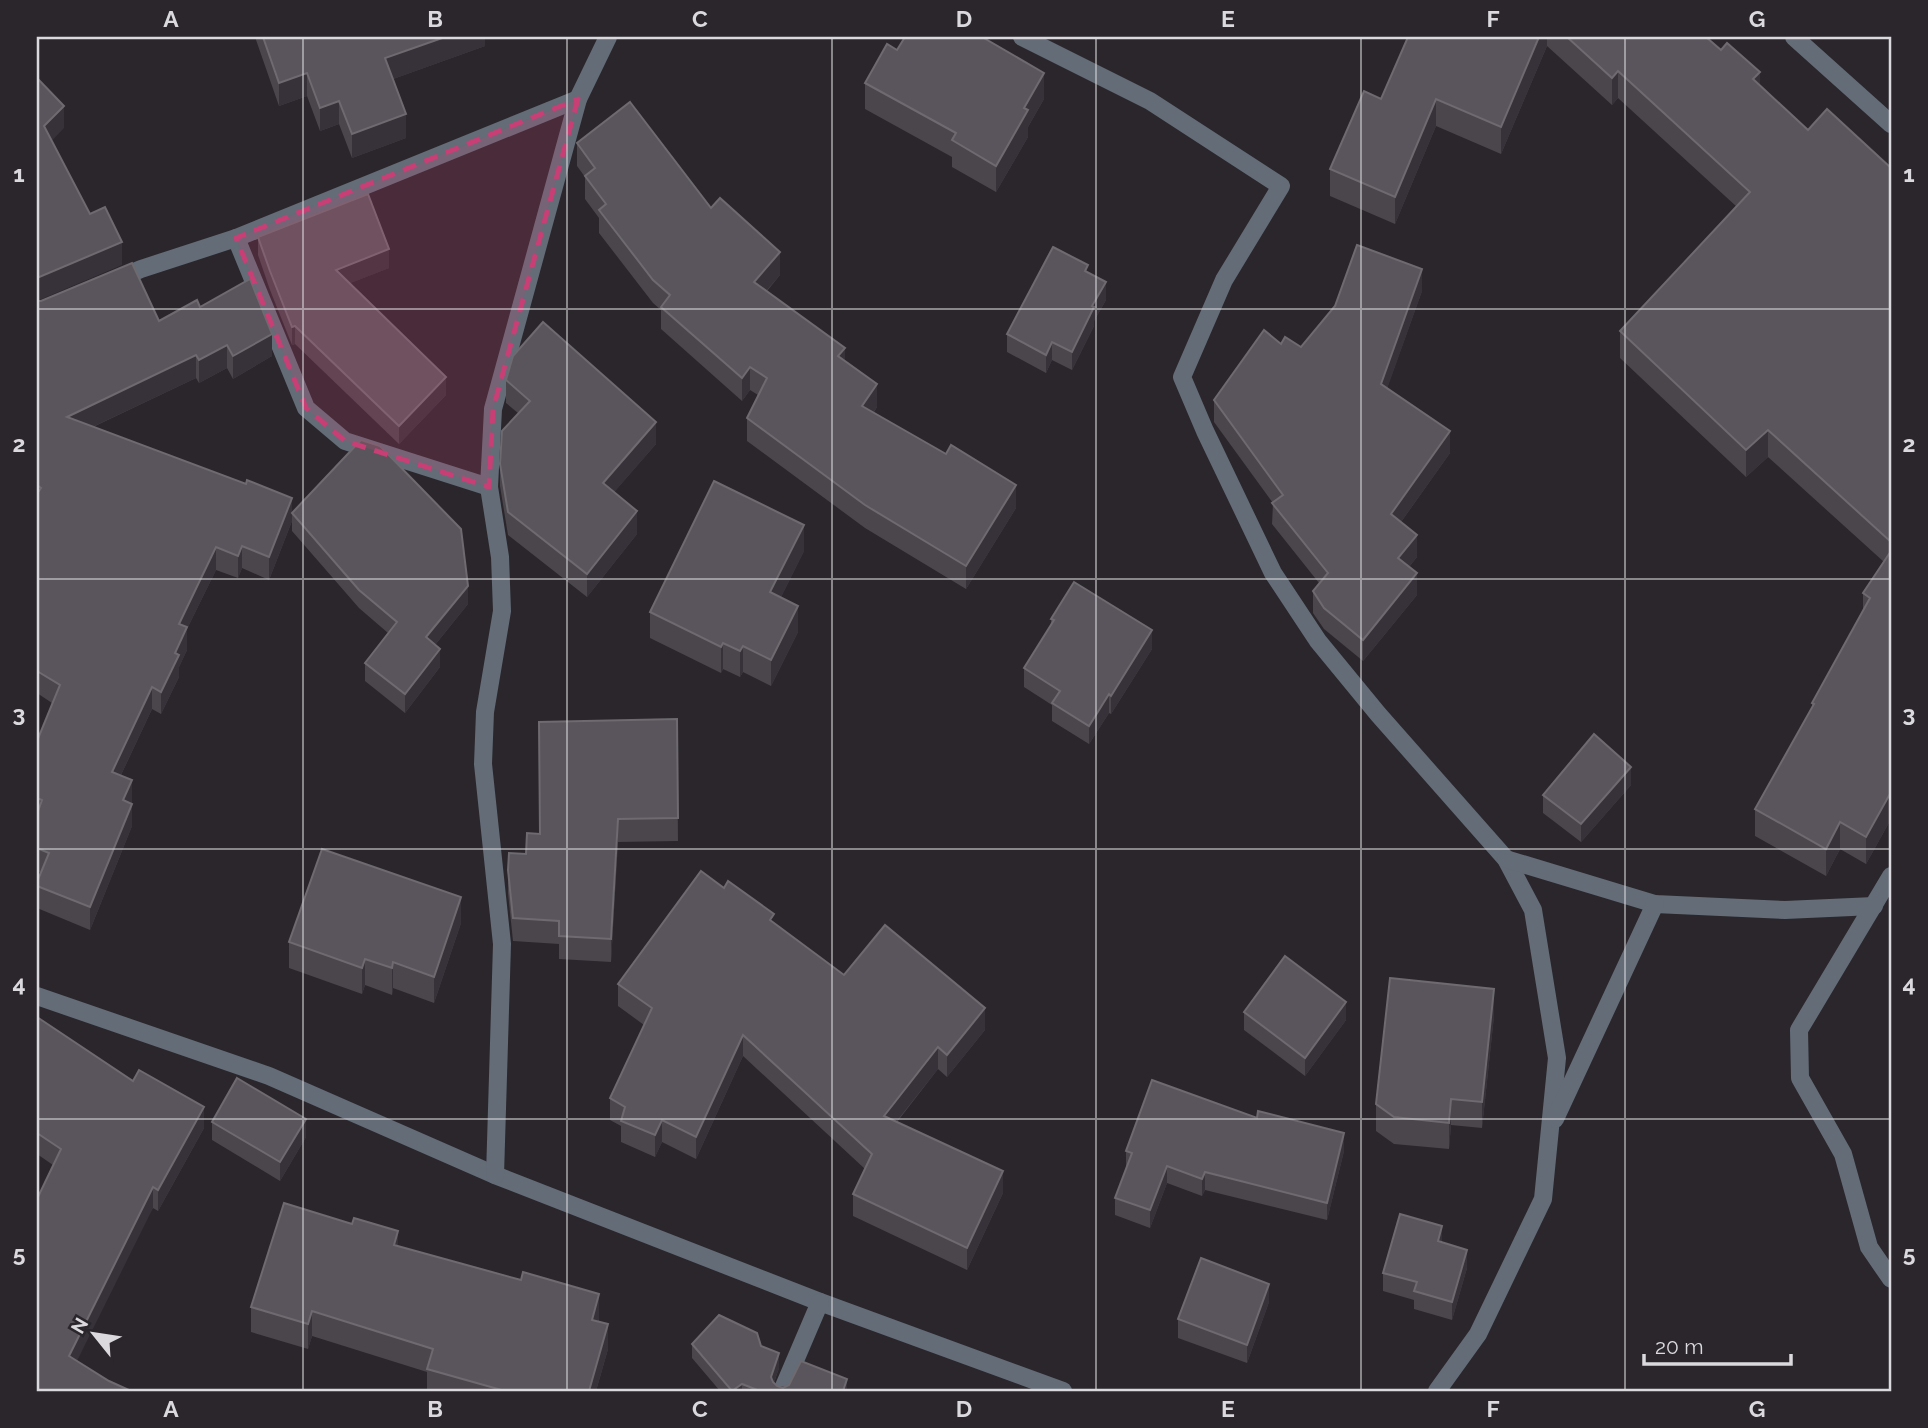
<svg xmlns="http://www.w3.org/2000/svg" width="1928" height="1428" viewBox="0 0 1928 1428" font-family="Raleway,sans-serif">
	<rect width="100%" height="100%" fill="#2a262c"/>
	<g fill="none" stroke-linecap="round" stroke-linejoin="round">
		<g stroke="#636c77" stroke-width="18">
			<polyline points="1022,37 1150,101 1281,186 1224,280 1182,377 1205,431 1273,573 1318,641 1378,714 1506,859 1533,910 1557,1058 1543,1199 1478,1334 1437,1391"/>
			<polyline points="1794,37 1891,124"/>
			<polyline points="236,238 306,408 345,441 489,487"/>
			<polyline points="115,280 141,269 236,238 578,99"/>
			<polyline points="1506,859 1655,904 1785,910 1874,906"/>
			<polyline points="1891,876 1799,1030 1800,1078 1843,1154 1869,1247 1891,1279"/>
			<polyline points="37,996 269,1076 495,1175 820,1302 1063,1391"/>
			<polyline points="1555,1119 1655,904"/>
			<polyline points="495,1175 502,944 483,764 485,712 502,611 500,557 489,487 493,409 578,99 608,37"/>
			<polyline points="782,1391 820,1302"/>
		</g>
	</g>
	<g fill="#4b454c">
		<polygon points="255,37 485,37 485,46 393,79 406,138 352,158 339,124 320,131 307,96 279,106"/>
		<polygon points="1408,37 1706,37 1808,130 1891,168 1891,819 1866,864 1840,849 1826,876 1755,836 1755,809 1812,707 1812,703 1863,611 1863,593 1884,562 1768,457 1746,477 1620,358 1620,331 1737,207 1618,98 1612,105 1547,46 1501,154 1436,126 1395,224 1330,196 1330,169 1381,99"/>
		<polygon points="897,50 1044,99 1028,127 1028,137 996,192 952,167 952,157 865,109 865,83"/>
		<polygon points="577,143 711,208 780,275 767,291 845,361 877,407 874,412 1016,508 966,589 865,528 747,441 747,418 758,395 750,390 742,401 661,329 661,310 653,303 599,233 599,218 585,199 585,177 577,166"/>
		<polygon points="258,237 389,268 350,283 446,395 399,444 295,344 292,345 270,290 258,255"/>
		<polygon points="1088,273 1106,300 1094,321 1094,326 1072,370 1052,360 1046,373 1007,352 1007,334"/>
		<polygon points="1422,291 1387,388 1450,453 1401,522 1417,557 1409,567 1417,595 1363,661 1324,629 1313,613 1313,591 1319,583 1272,524 1273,503 1214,422 1214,400 1301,347"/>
		<polygon points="37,301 159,321 200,307 272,356 233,379 227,368 199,383 196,378 93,427 292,513 468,604 435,645 440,667 405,713 365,681 365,663 388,633 359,608 292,531 292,521 269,580 242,568 238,578 216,570 187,629 187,650 179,667 179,677 161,714 152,709 121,775 132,802 132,826 90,930 37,908 37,882 41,873 37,871 37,741 52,703 37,693"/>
		<polygon points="506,380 656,444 614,492 637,534 587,597 508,535 500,486 500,464 518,413 506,403"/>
		<polygon points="804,551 781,597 798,632 771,686 743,672 740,677 723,669 721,673 650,638 650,612"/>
		<polygon points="1051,619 1152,649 1111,714 1109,713 1089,744 1052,721 1052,705 1024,687 1024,668 1051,625"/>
		<polygon points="677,719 678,841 618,842 611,962 559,959 559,944 513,941 508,893 508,870 526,854 540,834"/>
		<polygon points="1631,785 1581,842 1543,813 1543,795"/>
		<polygon points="724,888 844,975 985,1030 947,1077 938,1069 897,1122 1003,1193 967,1270 853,1216 853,1194 865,1169 743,1056 696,1159 662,1142 655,1157 621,1142 621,1126 610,1120 610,1098 644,1025 618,1006 618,984"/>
		<polygon points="461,923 434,1003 393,988 392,995 365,985 362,994 289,968 289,942"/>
		<polygon points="1244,1012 1346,1020 1305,1076 1244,1030"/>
		<polygon points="1494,1016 1482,1128 1451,1125 1449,1149 1394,1144 1376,1131 1376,1104"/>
		<polygon points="37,1017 204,1128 158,1211 153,1208 37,1391 53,1165 37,1154"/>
		<polygon points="212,1122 306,1137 280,1181 212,1140"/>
		<polygon points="1126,1151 1344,1151 1327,1220 1205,1190 1202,1196 1167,1183 1150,1228 1115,1215 1115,1198 1126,1169"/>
		<polygon points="1442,1243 1467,1268 1452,1320 1414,1309 1414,1300 1383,1291 1383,1273"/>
		<polygon points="398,1246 599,1319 599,1322 608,1349 596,1391 427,1391 427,1372 312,1336 308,1349 251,1332 251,1307"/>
		<polygon points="1269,1302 1247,1363 1178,1338 1178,1319"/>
		<polygon points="692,1344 761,1346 779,1368 774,1383 777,1386 847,1391 720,1391 692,1358"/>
	</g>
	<g fill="#373239">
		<polygon points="445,37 485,37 485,46 385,82 385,58"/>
		<polygon points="1539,37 1547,37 1547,46 1501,154 1501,127"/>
		<polygon points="1618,71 1618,98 1612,105 1612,78"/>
		<polygon points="1760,72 1760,99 1753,79"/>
		<polygon points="307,73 307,96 279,106 279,83"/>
		<polygon points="1044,73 1044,99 1028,127 1028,137 996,192 996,166 1024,108"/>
		<polygon points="1436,99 1436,126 1395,224 1395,197"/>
		<polygon points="339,101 339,124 320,131 320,108"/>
		<polygon points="64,106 64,128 44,149 44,126"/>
		<polygon points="406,114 406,138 352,158 352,134"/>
		<polygon points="122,242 122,265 37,301 37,278"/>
		<polygon points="389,249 389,268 336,289 336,270"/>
		<polygon points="780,252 780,275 754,305 754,282"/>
		<polygon points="1422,269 1422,291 1381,406 1381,384"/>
		<polygon points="1106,282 1106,300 1094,321 1094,326 1072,370 1072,352 1092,306"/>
		<polygon points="295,326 295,344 292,345 292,327"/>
		<polygon points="272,334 272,356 233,379 233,356"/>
		<polygon points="1052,342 1052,360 1046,373 1046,355"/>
		<polygon points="227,345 227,368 199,383 199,360"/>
		<polygon points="845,348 845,371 838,356"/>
		<polygon points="196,355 196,378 67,439 67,417"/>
		<polygon points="750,367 750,390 742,401 742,378"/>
		<polygon points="446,377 446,395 399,444 399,426"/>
		<polygon points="877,384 877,407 862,429 862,406"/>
		<polygon points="656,422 656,444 603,505 603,483"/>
		<polygon points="1768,430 1768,457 1746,477 1746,450"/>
		<polygon points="1450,431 1450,453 1391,536 1391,514"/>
		<polygon points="1016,485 1016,508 966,589 966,566"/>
		<polygon points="292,498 292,521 269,580 269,557"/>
		<polygon points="637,511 637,534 587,597 587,574"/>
		<polygon points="804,525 804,551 770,619 770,592"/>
		<polygon points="1417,535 1417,557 1398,580 1398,558"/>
		<polygon points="242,546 242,568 238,578 238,556"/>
		<polygon points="216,547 216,570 187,629 187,650 179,667 179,677 161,714 161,692 175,653 179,624"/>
		<polygon points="1417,573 1417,595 1363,661 1363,640"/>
		<polygon points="468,586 468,604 426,656 426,637"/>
		<polygon points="798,606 798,632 771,686 771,660"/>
		<polygon points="1152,630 1152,649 1111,714 1111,696"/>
		<polygon points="723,643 723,669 721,673 721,647"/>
		<polygon points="743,646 743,672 740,677 740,651"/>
		<polygon points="440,649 440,667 405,713 405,694"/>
		<polygon points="152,687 152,709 112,794 112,772"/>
		<polygon points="1109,694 1109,713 1089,744 1089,726"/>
		<polygon points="1631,767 1631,785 1581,842 1581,824"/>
		<polygon points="132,780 132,802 123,823 123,800"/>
		<polygon points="1891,792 1891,819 1866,864 1866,837"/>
		<polygon points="132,804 132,826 90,930 90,907"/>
		<polygon points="618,819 618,842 611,962 611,939"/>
		<polygon points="1840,822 1840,849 1826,876 1826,849"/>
		<polygon points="461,897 461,923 434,1003 434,977"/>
		<polygon points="365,959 365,985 362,994 362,968"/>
		<polygon points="393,962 393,988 392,995 392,968"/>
		<polygon points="1494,989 1494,1016 1482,1128 1482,1102"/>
		<polygon points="1346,1002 1346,1020 1305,1076 1305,1058"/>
		<polygon points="985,1008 985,1030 947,1077 947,1055"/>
		<polygon points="743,1035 743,1056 696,1159 696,1137"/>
		<polygon points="938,1047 938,1069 884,1137 884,1116"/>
		<polygon points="1451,1099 1451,1125 1449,1149 1449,1123"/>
		<polygon points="204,1107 204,1128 158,1211 158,1190"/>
		<polygon points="306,1119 306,1137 280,1181 280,1162"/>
		<polygon points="662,1120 662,1142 655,1157 655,1135"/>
		<polygon points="1344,1133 1344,1151 1327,1220 1327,1203"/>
		<polygon points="1167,1166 1167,1183 1150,1228 1150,1210"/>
		<polygon points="1003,1171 1003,1193 967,1270 967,1248"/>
		<polygon points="1205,1172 1205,1190 1202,1196 1202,1179"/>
		<polygon points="153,1187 153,1208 69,1377 69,1356"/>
		<polygon points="1442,1226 1442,1244 1438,1241"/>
		<polygon points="398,1231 398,1256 394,1245"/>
		<polygon points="1467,1250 1467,1268 1452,1320 1452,1302"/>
		<polygon points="1269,1284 1269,1302 1247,1363 1247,1345"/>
		<polygon points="599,1294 599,1319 592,1345 592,1320"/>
		<polygon points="312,1311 312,1336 308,1349 308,1324"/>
		<polygon points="608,1324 608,1349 596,1391 589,1391"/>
		<polygon points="779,1353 779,1368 771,1391 771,1377"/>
		<polygon points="847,1379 847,1391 843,1391"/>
		<polygon points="742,1384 742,1391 732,1391"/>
	</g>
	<g fill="#5a555c" stroke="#6e6a70" stroke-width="2">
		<polygon points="263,37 445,37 385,58 406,114 352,134 339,101 320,108 307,73 279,83"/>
		<polygon points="905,37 982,37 1044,73 1024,108 1028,110 996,166 952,140 956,133 865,83 887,44 897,50"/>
		<polygon points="1408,37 1539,37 1501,127 1436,99 1395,197 1330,169 1364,91 1381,99"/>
		<polygon points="1567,37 1706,37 1721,50 1727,43 1760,72 1753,79 1808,130 1827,109 1891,168 1891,542 1768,430 1746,450 1620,331 1750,192 1618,71 1612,78"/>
		<polygon points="37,78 64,106 44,126 90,214 105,207 122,242 37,278"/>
		<polygon points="630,102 711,208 720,198 780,252 754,282 845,348 838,356 877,384 862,406 946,454 951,445 1016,485 966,566 865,505 747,418 767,378 750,367 742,378 661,307 670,295 653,280 599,210 606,204 585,176 595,168 577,143"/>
		<polygon points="368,194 389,249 336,270 446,377 399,426 295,326 292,327 270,271 258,237"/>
		<polygon points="1357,245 1422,269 1381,384 1450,431 1391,514 1417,535 1398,558 1417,573 1363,640 1324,608 1313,591 1328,573 1272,503 1283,495 1214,400 1264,330 1281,344 1285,337 1301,347 1335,306"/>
		<polygon points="1053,247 1088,265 1085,271 1106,282 1092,306 1094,307 1072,352 1052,342 1046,355 1007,334"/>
		<polygon points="132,263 159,321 197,300 200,307 250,279 272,334 233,356 227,345 199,360 196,355 67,417 246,484 247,480 292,498 269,557 242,546 238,556 216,547 179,624 187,627 175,653 179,655 161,692 152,687 112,772 132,780 123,800 132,804 90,907 37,886 37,882 49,853 37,848 37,814 42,800 37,798 37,741 60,685 37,671 37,494 41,488 37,485 37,301 41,301"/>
		<polygon points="543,322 656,422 603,483 637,511 587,574 508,512 500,464 502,431 530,401 506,380 513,356"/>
		<polygon points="361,440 380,446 461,529 468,586 426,637 440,649 405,694 365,663 397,622 359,590 292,513"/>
		<polygon points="714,481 804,525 770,592 798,606 771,660 743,646 740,651 723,643 721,647 650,612"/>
		<polygon points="1891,551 1891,792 1866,837 1840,822 1826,849 1755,809 1814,704 1812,703 1870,598 1863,593"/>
		<polygon points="1074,582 1152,630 1111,696 1109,694 1089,726 1052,703 1060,691 1024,668 1054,620 1051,619"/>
		<polygon points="677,719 678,818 618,819 611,939 559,936 559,921 513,918 508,870 509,853 526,854 527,833 540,834 539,722"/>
		<polygon points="1594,734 1631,767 1581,824 1543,795"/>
		<polygon points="322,849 461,897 434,977 393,962 392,968 365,959 362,968 289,942"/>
		<polygon points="701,871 724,888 728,881 774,914 770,920 844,975 885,925 985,1008 947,1055 938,1047 884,1116 1003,1171 967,1248 853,1194 872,1154 743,1035 696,1137 662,1120 655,1135 621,1121 625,1107 610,1098 652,1008 618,984"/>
		<polygon points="1285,956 1346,1002 1305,1058 1244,1012"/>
		<polygon points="1390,978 1494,989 1482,1102 1451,1099 1449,1123 1394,1117 1376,1104"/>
		<polygon points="37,1017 133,1081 139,1070 204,1107 158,1190 153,1187 69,1356 109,1381 131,1391 37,1391 37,1199 61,1149 37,1133"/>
		<polygon points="237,1078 306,1119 280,1162 212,1122"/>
		<polygon points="1152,1080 1257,1118 1258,1111 1344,1133 1327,1203 1205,1172 1202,1179 1167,1166 1150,1210 1115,1198 1132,1153 1126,1151"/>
		<polygon points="284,1203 352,1224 354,1218 398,1231 394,1245 521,1280 523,1272 599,1294 592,1320 608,1324 589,1391 505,1391 427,1369 433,1349 312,1311 308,1324 251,1307"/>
		<polygon points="1400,1214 1442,1226 1438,1241 1467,1250 1452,1302 1414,1291 1417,1282 1383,1273"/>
		<polygon points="1201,1258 1269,1284 1247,1345 1178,1319"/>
		<polygon points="719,1315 757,1333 761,1346 779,1353 771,1377 773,1382 777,1386 783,1388 789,1385 801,1361 847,1379 843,1391 760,1391 742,1384 732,1391 692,1344"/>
	</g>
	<path fill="#c73f75" fill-opacity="0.2" stroke="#c73f75" stroke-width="5" stroke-dasharray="14 9" stroke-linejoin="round" d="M578,99L493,409L489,487L345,441L306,408L236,238Z"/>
	<path fill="none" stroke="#dbd9dd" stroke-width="2" stroke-opacity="0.55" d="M303,37V1391M567,37V1391M832,37V1391M1096,37V1391M1361,37V1391M1625,37V1391M37,309H1891M37,579H1891M37,849H1891M37,1119H1891"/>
	<rect width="1928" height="1428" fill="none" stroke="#2a262c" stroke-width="77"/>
	<g transform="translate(94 1334) rotate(300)" stroke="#2a262c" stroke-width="5" paint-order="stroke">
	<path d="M0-5L12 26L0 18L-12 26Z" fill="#dbd9dd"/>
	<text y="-10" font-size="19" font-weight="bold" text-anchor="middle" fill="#dbd9dd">N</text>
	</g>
	<path d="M1644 1354v10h147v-10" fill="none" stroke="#dbd9dd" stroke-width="3.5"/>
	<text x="1655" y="1354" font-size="21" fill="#dbd9dd" stroke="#2a262c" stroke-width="5" paint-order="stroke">20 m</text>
	<rect x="38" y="38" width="1852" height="1352" fill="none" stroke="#dbd9dd" stroke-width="2.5"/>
	<g font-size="23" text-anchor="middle" font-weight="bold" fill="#dbd9dd">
		<text x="171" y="27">A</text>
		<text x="435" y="27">B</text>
		<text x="700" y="27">C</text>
		<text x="964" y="27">D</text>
		<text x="1228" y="27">E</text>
		<text x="1493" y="27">F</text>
		<text x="1757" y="27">G</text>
		<text x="19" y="182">1</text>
		<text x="1909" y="182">1</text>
		<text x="19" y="452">2</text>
		<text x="1909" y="452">2</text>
		<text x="19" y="722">3</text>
		<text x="1909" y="722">3</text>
		<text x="19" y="992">4</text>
		<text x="1909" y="992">4</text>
		<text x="19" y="1262">5</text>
		<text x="1909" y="1262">5</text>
		<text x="171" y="1417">A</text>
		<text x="435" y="1417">B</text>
		<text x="700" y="1417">C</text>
		<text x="964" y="1417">D</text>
		<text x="1228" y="1417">E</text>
		<text x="1493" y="1417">F</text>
		<text x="1757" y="1417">G</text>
	</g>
</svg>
